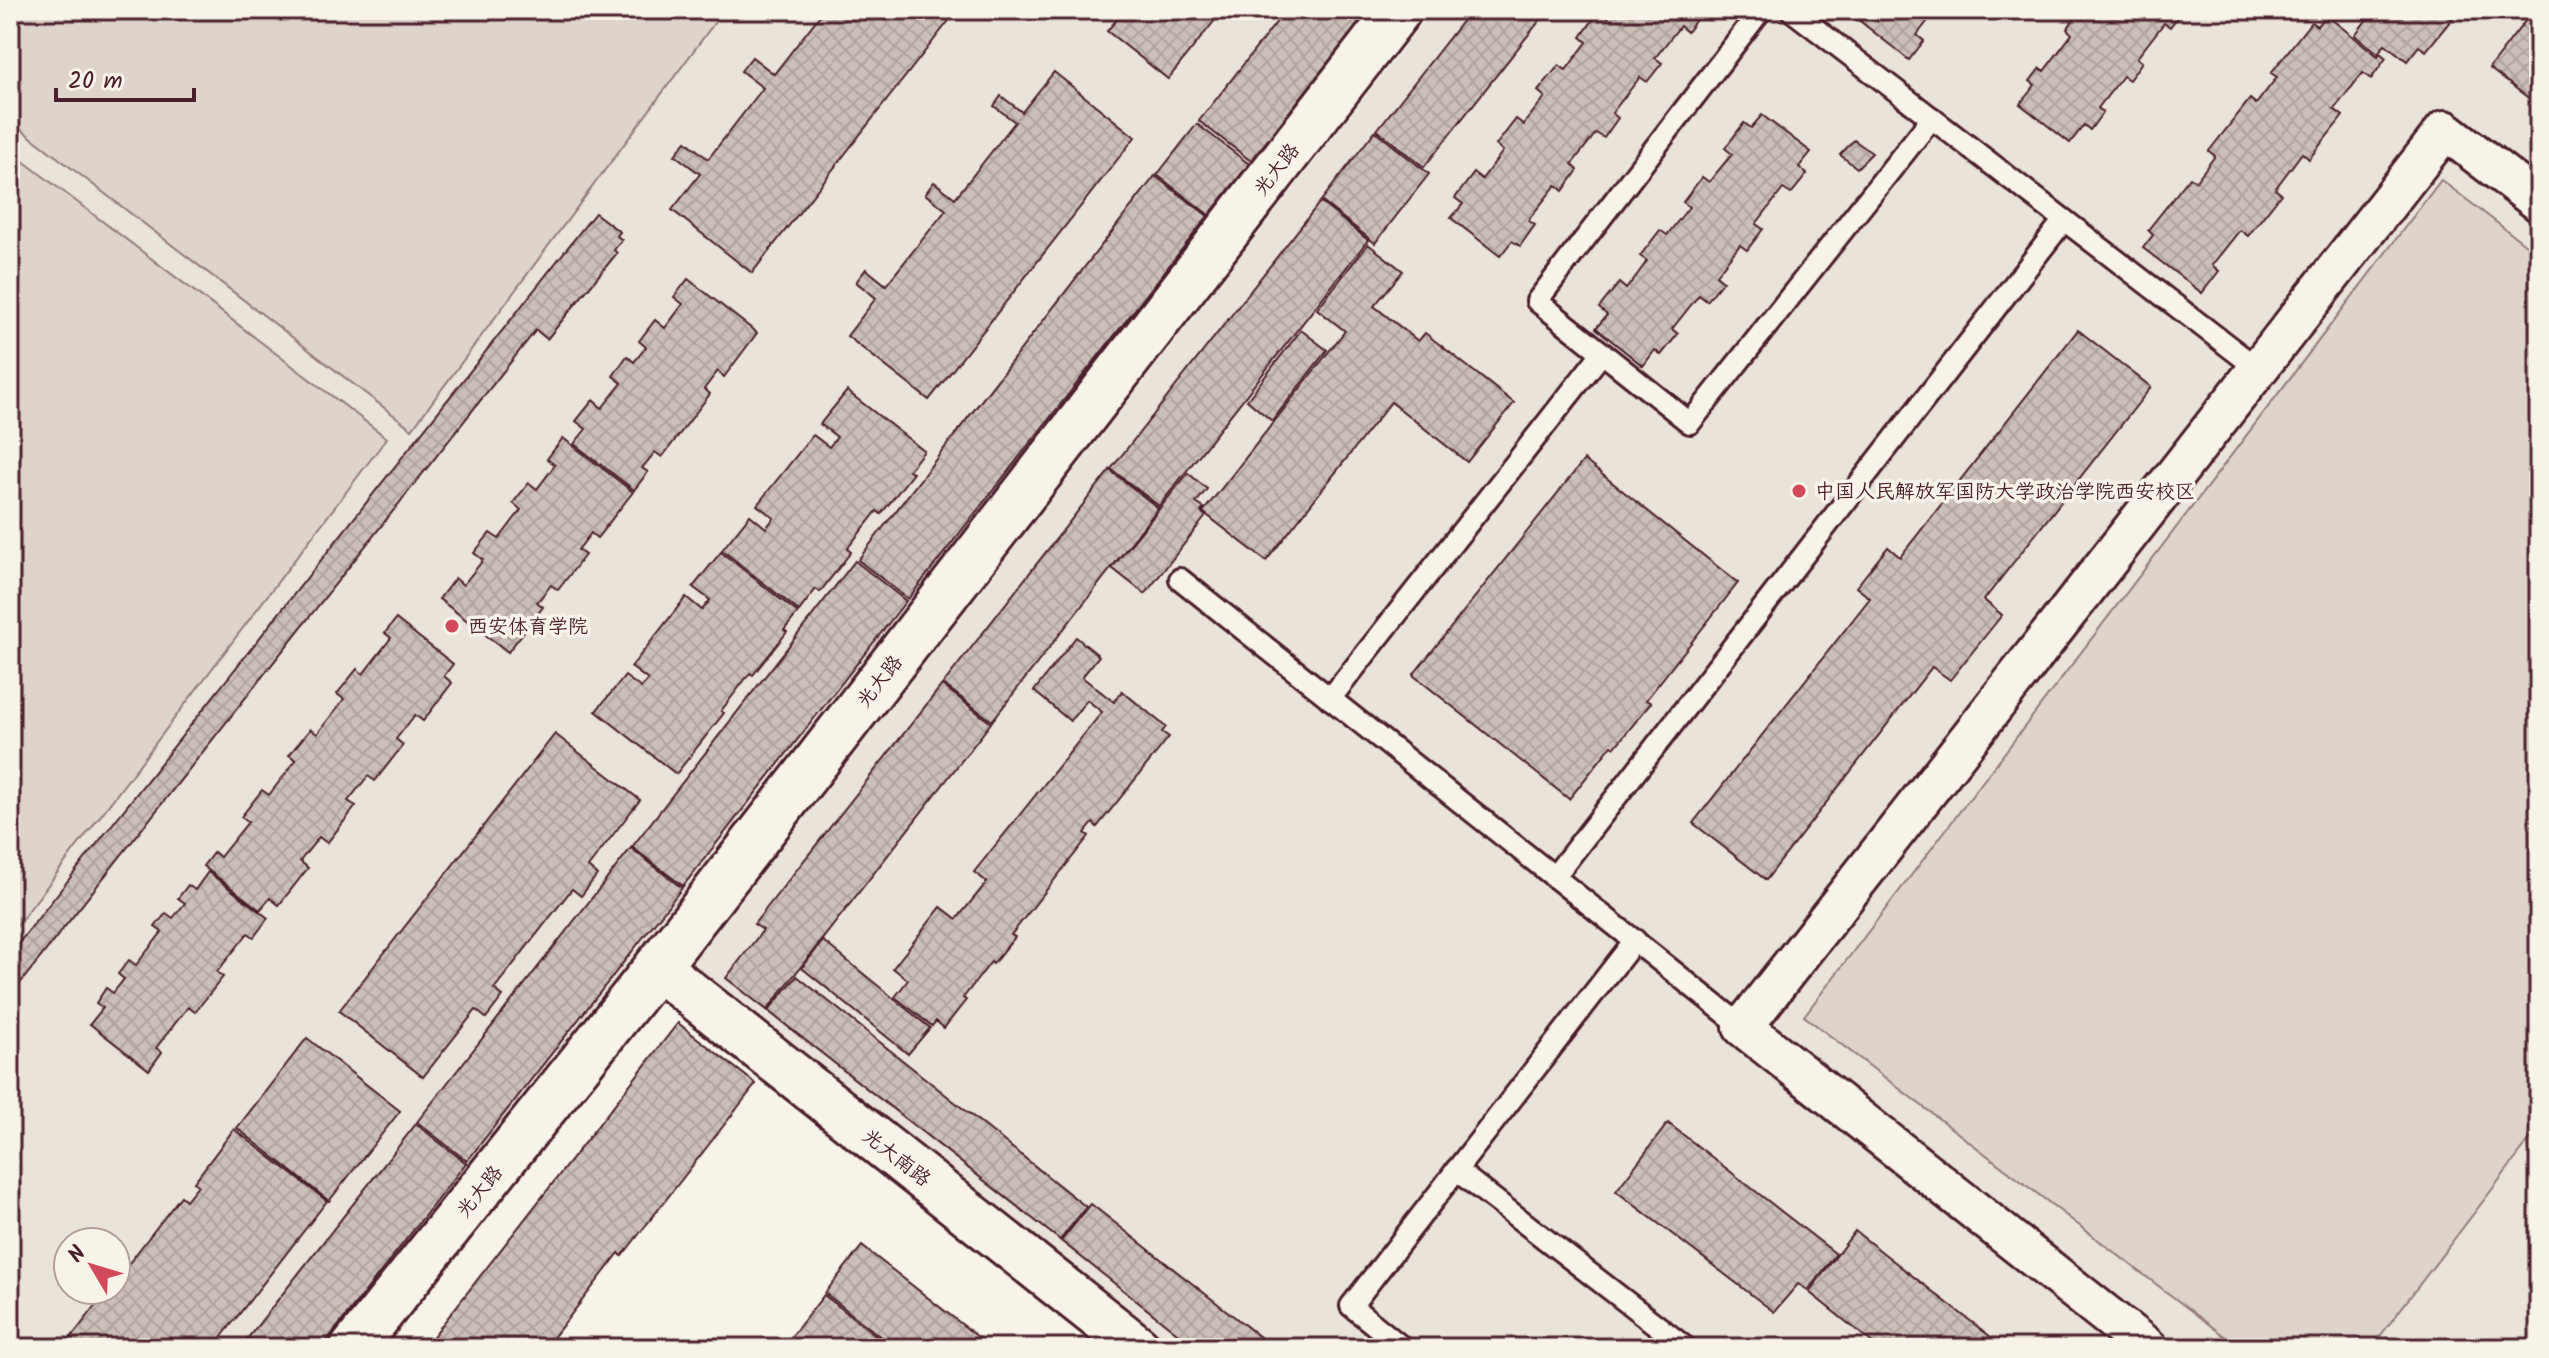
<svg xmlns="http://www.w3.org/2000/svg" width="2549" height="1358" viewBox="0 0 2549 1358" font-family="Kalam,'LXGW WenKai TC',sans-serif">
	<defs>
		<pattern id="building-cross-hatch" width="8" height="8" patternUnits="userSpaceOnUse" patternTransform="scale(2)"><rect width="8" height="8" fill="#ccbfb9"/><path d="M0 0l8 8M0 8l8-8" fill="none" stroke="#b1a49f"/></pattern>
	</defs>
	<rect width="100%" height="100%" fill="#f7f3e8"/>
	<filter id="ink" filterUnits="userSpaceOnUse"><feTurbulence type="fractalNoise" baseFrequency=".0125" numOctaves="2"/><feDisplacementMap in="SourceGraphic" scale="16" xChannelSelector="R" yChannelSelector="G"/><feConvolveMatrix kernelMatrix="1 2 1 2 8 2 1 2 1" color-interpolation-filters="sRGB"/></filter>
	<g filter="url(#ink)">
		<g fill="#eae3da" fill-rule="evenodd">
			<path d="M10,10H1376L327,1348H10ZM68,1242H116V1290H68Z"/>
			<polygon points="1432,10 2539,10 2539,1348 1166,1348 686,971"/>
		</g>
		<g fill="#ded4cc" stroke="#947a7c" stroke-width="2">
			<polygon points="10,10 724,10 412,429 10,121"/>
			<polygon points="10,151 387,438 10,935"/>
			<polygon points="2441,180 2539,255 2539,1128 2371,1348 2240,1348 1804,1016"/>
		</g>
		<g fill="url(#building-cross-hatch)" stroke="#4a1f2b" stroke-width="2">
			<polygon points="824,10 941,10 951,18 752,273 672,210 700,174 675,155 686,141 708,159 763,88 741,71 752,57 774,74"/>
			<polygon points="1112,10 1223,10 1168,79 1107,31 1119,17"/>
			<polygon points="1286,10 1369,10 1251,161 1199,121"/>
			<polygon points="1471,10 1548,10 1424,167 1377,130"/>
			<polygon points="1614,10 1703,10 1687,32 1680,26 1655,58 1662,63 1647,82 1640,77 1612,113 1618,118 1604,138 1596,133 1572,164 1578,170 1563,191 1556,185 1530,218 1529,221 1535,225 1520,246 1512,241 1500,256 1451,218 1463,204 1455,198 1474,173 1482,179 1503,151 1496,145 1516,119 1524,125 1526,121 1545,97 1538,91 1559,65 1566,70 1587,42 1581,37 1599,11 1608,18"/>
			<polygon points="1846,10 1936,10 1917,35 1924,41 1909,60"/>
			<polygon points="2090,10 2183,10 2170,27 2164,23 2137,58 2142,62 2129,80 2123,76 2098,108 2103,112 2090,130 2084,125 2070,143 2020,104 2035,85 2030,81 2040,68 2044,71 2072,34 2067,29 2077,15 2083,19"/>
			<polygon points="2374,10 2450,10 2455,15 2426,51 2419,46 2407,61 2385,44 2378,53 2355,35"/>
			<polygon points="2326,15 2378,56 2380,53 2386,58 2371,79 2363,73 2334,109 2343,116 2309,159 2302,153 2275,189 2281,194 2248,236 2240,230 2212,265 2219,271 2202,293 2143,248 2153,235 2148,230 2190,177 2196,181 2215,156 2209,151 2250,99 2256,104 2277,77 2271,73 2311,22 2317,26"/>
			<polygon points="2529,16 2539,24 2539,106 2489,68"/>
			<polygon points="1054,72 1135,137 929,400 847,336 876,298 856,282 866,269 886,285 946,210 925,194 934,182 955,198 1015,122 994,106 1001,96 1022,112"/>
			<polygon points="1762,115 1811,152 1799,167 1807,174 1791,194 1783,189 1756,224 1763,229 1747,250 1740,245 1716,275 1723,281 1707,301 1699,295 1672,329 1678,334 1661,355 1655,350 1643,366 1596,328 1607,315 1599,308 1619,283 1626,289 1637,275 1647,261 1640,256 1660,230 1667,235 1689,207 1683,202 1702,177 1709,182 1732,154 1725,148 1744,123 1751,128"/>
			<polygon points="1197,124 1249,164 1209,215 1157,175"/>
			<polygon points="1375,131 1429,174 1375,243 1321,201"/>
			<polygon points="1854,140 1872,153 1857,168 1840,155"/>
			<polygon points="1155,176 1208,216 908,599 858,560"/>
			<polygon points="1320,202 1368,240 1159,506 1111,469"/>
			<polygon points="595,213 620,232 617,236 622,240 614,250 617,253 547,339 536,330 10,996 10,954"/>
			<polygon points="1368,244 1403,271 1374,306 1418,341 1425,333 1514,403 1467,462 1391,402 1266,561 1203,512 1345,331 1317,309"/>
			<polygon points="688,279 757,333 724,377 718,371 704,389 710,394 662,457 655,452 642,468 648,472 634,490 574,444 586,429 576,421 593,400 602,408 622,383 613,376 627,356 634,362 646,347 639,341 655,320 665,328 683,304 674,297"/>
			<polygon points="1301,330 1327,350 1272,421 1247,400"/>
			<polygon points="2078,330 2151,387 1984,600 2002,615 1950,680 1932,667 1766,880 1693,823 1870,598 1856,587 1888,547 1900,557"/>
			<polygon points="847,391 924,451 909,470 913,473 881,514 877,511 847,549 851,552 820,592 816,589 799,611 722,550 750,515 766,528 774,518 757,505 813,435 829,447 837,437 820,424"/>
			<polygon points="563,438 633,492 597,538 591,533 578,550 585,555 558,590 551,585 539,600 537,602 543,607 508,652 439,599 455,578 463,585 483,560 474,553 490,533 499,539 521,510 513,503 529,483 537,489 555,465 547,459"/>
			<polygon points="1584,460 1738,583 1646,700 1651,703 1615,747 1612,745 1569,799 1413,675"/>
			<polygon points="1110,470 1158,508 992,721 943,684"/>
			<polygon points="1188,473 1207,489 1196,503 1204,508 1201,512 1206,516 1145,594 1112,568"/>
			<polygon points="721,552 798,613 784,630 787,632 753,675 750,673 721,711 724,713 676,774 596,711 625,676 641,688 648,680 631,667 686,597 702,610 710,600 693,587"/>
			<polygon points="855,561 906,601 683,886 632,847"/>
			<polygon points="396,619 453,664 444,676 452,683 423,721 415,715 396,739 403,745 375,781 368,776 348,801 356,806 327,843 319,837 300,861 308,868 279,905 270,898 260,910 203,866 214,852 220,857 248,822 241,817 262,790 269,795 296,760 289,755 310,729 317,734 344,699 337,694 357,669 363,674 391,638 385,633"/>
			<polygon points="1076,637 1099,656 1082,677 1114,702 1122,691 1166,727 1162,732 1169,737 1097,827 1093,823 1085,833 1089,836 1011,935 1015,937 993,964 991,962 963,998 966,1000 944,1028 936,1021 932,1026 895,997 908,980 893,968 941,907 957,919 987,882 974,872 1102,712 1087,700 1070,721 1034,691"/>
			<polygon points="942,685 991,723 767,1010 726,978 763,930 754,924"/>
			<polygon points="555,734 640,800 588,867 597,875 581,896 572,889 494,989 503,996 486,1018 476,1010 423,1077 339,1011"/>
			<polygon points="631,848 682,888 467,1161 417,1122"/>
			<polygon points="208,872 268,918 254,937 248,933 217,972 223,977 195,1012 188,1007 156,1048 162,1052 149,1070 90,1024 103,1008 96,1003 106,988 113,993 124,979 118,974 129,960 136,965 162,932 155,927 166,913 173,918 185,903 178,898 188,885 195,890"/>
			<polygon points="823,941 930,1028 908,1054 802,968"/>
			<polygon points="797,976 1086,1207 1060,1240 768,1011"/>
			<polygon points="678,1023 756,1084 622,1256 619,1253 545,1348 424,1348"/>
			<polygon points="307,1038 400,1111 329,1201 237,1128"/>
			<polygon points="1668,1123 1836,1254 1808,1290 1798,1284 1774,1312 1616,1191"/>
			<polygon points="416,1124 466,1163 321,1348 240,1348"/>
			<polygon points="234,1129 327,1201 213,1348 63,1348 108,1290 116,1290 116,1280 181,1196 186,1200 198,1185 194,1182"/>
			<polygon points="1091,1204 1274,1348 1196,1348 1061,1241"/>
			<polygon points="1855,1231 2005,1348 1879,1348 1809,1292"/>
			<polygon points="862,1246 992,1348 895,1348 825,1293"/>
			<polygon points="824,1295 892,1348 794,1348 787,1342"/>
		</g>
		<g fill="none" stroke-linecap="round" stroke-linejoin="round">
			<g stroke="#4a1f2b" stroke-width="26">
				<g id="service">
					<polyline points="1761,10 1537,301 1690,423 1932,118"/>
					<polyline points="1791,10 2258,369"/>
					<polyline points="1180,579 1743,1027"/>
					<polyline points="1330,699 1602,353"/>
					<polyline points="1554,877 2064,220"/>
					<polyline points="1456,1170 1686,1348"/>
					<polyline points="1403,1348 1351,1306 1635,940"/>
				</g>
			</g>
			<g stroke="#4a1f2b" stroke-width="44">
				<polyline id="minor" points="2148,1348 1743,1027 2445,130 2539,202"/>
			</g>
			<g stroke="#4a1f2b" stroke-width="50">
				<g id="tertiary">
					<polyline points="657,967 1138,1348"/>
					<polyline points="353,1348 657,967 1399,10"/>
				</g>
			</g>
			<use href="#service" stroke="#f7f3e8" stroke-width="20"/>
			<use href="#minor" stroke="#f7f3e8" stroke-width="38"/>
			<use href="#tertiary" stroke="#f7f3e8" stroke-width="44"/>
		</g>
	</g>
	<g fill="#d1495b" stroke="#f7f3e8" stroke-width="3">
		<circle cx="1799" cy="491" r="8"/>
		<circle cx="452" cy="626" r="8"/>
	</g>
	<g text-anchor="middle" stroke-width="7" stroke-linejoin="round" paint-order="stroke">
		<g font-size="20" fill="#4a1f2b" stroke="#f7f3e8">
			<text transform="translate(1276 169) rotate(-52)" y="7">光大路</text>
			<text transform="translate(879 681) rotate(-52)" y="7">光大路</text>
			<text transform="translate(897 1157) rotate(38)" y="7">光大南路</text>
			<text transform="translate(479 1191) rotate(-51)" y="7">光大路</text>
		</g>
		<g font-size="20" fill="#4a1f2b" stroke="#f7f3e8" text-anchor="start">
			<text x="1815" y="498">中国人民解放军国防大学政治学院西安校区</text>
			<text x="468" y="633">西安体育学院</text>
		</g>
	</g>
	<rect width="2549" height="1358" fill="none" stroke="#f7f3e8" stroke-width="40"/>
	<rect x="20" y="20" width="2509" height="1318" fill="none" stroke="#4a1f2b" stroke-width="3" filter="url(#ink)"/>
	<g transform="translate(92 1266) rotate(308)"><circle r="38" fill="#f7f3e8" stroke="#b29e9c" stroke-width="2"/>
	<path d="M0-6L14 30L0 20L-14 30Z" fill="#d1495b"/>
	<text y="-12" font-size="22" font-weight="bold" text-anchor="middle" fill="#4a1f2b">N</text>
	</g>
	<path d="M56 88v12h138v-12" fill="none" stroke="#4a1f2b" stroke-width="4"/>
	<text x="68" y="88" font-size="24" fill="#4a1f2b" stroke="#f7f3e8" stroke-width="6" paint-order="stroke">20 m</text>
</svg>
